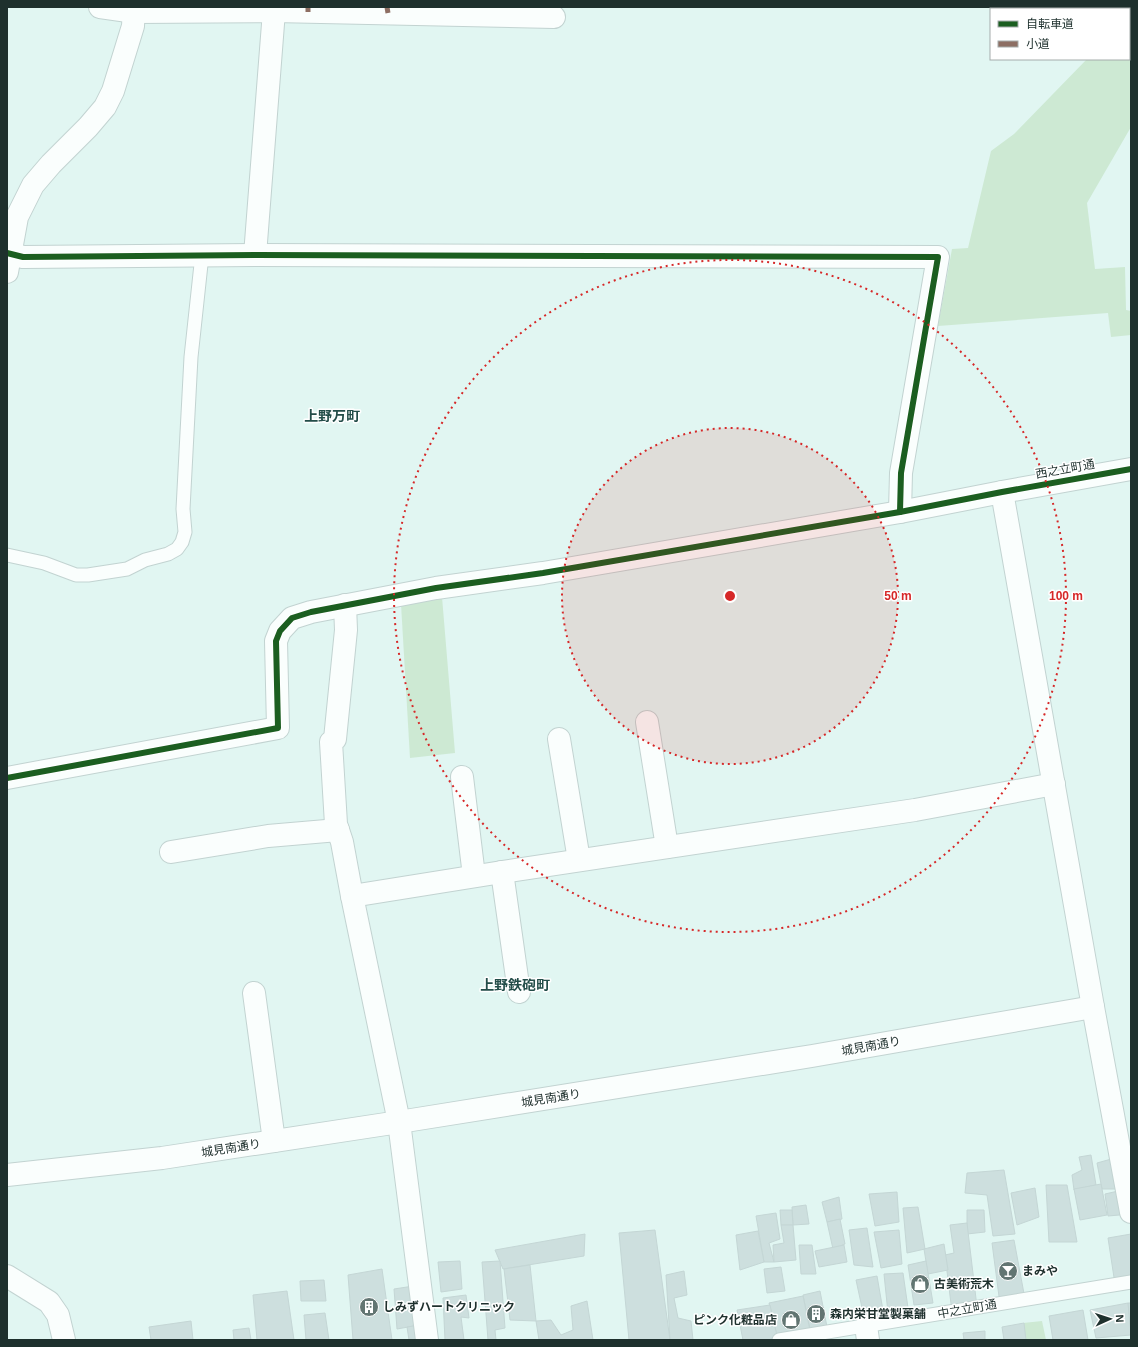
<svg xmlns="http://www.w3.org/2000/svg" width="1138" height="1347" viewBox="0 0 1138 1347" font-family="Helvetica,'Noto Sans JP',sans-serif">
	<rect width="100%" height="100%" fill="#e1f6f2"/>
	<g fill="#cde9d3">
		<polygon points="1129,29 1131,32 1131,127 1087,203 1095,269 1125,267 1126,310 1131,311 1131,335 1111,337 1108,313 938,326 952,249 968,248 991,151 1014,134 1087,59 1129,59"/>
		<polygon points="442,597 455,753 410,758 401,604"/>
		<polygon points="1042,1321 1046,1340 1026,1340 1023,1323"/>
	</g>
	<g fill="#cddfde" stroke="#c4d6d5">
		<polygon points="1091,1155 1096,1185 1074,1190 1072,1175 1082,1170 1079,1157"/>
		<polygon points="1122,1156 1127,1189 1102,1189 1097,1163"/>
		<polygon points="1004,1170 1015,1234 993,1236 987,1195 965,1193 967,1173"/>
		<polygon points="1101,1184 1107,1215 1080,1220 1074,1189"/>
		<polygon points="1046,1185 1067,1185 1077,1242 1049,1242"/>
		<polygon points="1035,1188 1039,1217 1017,1225 1011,1193"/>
		<polygon points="1127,1189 1131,1214 1108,1216 1105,1194"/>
		<polygon points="897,1192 899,1222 875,1226 869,1194"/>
		<polygon points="839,1197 842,1219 827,1222 822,1202"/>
		<polygon points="806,1205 809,1224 793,1225 792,1207"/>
		<polygon points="918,1207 925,1249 907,1253 903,1208"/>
		<polygon points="780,1210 792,1210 793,1225 781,1225"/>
		<polygon points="967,1210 984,1210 985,1232 967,1234"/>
		<polygon points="776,1213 780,1239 769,1243 774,1262 764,1262 756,1216"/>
		<polygon points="840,1219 845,1244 833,1249 827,1222"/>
		<polygon points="967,1223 977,1307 952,1312 945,1255 954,1253 950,1225"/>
		<polygon points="781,1225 793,1225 796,1260 774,1262 773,1245 784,1243"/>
		<polygon points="867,1228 873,1267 854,1265 849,1230"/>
		<polygon points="655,1230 670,1340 629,1340 619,1233"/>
		<polygon points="899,1230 902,1264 881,1268 874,1232"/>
		<polygon points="758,1231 764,1262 740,1270 736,1235"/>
		<polygon points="585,1234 584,1256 503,1269 495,1250"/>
		<polygon points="1131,1234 1131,1282 1115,1284 1108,1238"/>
		<polygon points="1014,1240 1025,1299 1000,1304 992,1243"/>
		<polygon points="944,1244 948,1270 928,1274 924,1249"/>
		<polygon points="799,1245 812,1245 816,1274 801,1274"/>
		<polygon points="844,1245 847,1262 819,1267 815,1251"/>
		<polygon points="460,1261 462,1289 441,1292 438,1262"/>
		<polygon points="500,1261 505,1328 495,1330 496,1340 488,1340 482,1262"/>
		<polygon points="926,1261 933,1303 914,1305 908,1265"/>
		<polygon points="530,1265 536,1321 510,1320 504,1269"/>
		<polygon points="781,1267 785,1291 767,1293 764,1269"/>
		<polygon points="382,1269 392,1340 353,1340 348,1275"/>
		<polygon points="684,1271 687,1295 674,1298 678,1318 691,1321 693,1340 670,1340 666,1275"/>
		<polygon points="903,1273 908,1308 888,1313 884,1274"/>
		<polygon points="877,1276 885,1322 866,1326 856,1280"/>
		<polygon points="324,1280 326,1301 301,1301 300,1281"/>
		<polygon points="420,1285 425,1324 397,1329 394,1289"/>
		<polygon points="287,1291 294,1340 257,1340 253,1295"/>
		<polygon points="820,1291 828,1332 811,1335 803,1295"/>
		<polygon points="466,1295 469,1318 461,1317 464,1340 445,1340 443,1298"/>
		<polygon points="803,1296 811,1335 778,1340 769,1303"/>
		<polygon points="587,1301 593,1340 539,1340 536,1321 551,1320 561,1335 573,1330 571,1306"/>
		<polygon points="1128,1303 1131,1303 1131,1338 1127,1304"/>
		<polygon points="1128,1303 1131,1335 1096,1338 1090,1310"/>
		<polygon points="770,1305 778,1340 743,1340 737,1310"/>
		<polygon points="1083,1310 1088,1340 1053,1340 1049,1316"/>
		<polygon points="325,1313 329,1340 306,1340 304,1315"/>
		<polygon points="191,1321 193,1340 151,1340 149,1327"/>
		<polygon points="1024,1323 1026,1340 1004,1340 1002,1327"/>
		<polygon points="425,1324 427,1340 409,1340 407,1327"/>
		<polygon points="249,1328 251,1340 234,1340 233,1330"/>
		<polygon points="985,1331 985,1340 964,1340 963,1333"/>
	</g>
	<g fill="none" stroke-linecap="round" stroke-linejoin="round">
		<g stroke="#c2d3d1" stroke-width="15">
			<g id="service">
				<polyline points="7,555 44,563 76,575 88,575 127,569 145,560 168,554 177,549 182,542 185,532 183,509 191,357 202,255"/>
				<polyline points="779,1340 1131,1282"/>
			</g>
		</g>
		<g stroke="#c2d3d1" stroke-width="24">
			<g id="minor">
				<polyline points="100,7 135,12 274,11 554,17"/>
				<polyline points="7,253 23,257 255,255 938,257 901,473 900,512"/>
				<polyline points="255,255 274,11"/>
				<polyline points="7,272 17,217 33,185 51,164 88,127 105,107 113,91 133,26 134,7"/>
				<polyline points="1002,492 1093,1007 1131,1212"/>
				<polyline points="345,605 346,630 335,739 331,742 336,824 342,842 352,896 399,1122 427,1340"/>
				<polyline points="647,722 667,847"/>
				<polyline points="559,739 579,860"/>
				<polyline points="462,777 474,876"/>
				<polyline points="7,778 278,728 276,641 280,631 292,618 311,612 436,588 543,573 900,512 1002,492 1131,469"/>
				<polyline points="171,852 268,836 338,830"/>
				<polyline points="502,872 519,992"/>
				<polyline points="352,896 502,872 915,810 1054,784"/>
				<polyline points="254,993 274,1141"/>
				<polyline points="7,1175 162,1158 399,1122 812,1056 1093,1007"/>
				<polyline points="7,1276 49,1302 58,1315 64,1340"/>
				<polyline points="866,1326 868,1340"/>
			</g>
		</g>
		<use href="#service" stroke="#fafefd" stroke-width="13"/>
		<use href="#minor" stroke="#fafefd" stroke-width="22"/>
		<g stroke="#8d6e63" stroke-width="5" stroke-dasharray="10 5" stroke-linecap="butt">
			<polyline points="308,7 308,12"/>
			<polyline points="387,7 388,13"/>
		</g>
		<g stroke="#fff" stroke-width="8">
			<g id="cycleway">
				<polyline points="7,253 23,257 255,255 938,257 901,473 900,512"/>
				<polyline points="7,778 278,728 276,641 280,631 292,618 311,612 436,588 543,573 900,512 1002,492 1131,469"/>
			</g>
		</g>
		<use href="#cycleway" stroke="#1b5e20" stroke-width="6"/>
	</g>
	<circle cx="730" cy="596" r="168" fill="#d62828" fill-opacity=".12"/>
	<g fill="none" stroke="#d62828" stroke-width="2" stroke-dasharray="2 4">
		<circle cx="730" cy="596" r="168"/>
		<circle cx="730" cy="596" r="336"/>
	</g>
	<defs>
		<g id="bar-disc" transform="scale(1)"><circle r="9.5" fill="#627572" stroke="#fff"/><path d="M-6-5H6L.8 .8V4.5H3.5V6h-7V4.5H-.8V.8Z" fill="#fff"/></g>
		<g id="shop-disc" transform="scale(1)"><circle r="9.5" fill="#627572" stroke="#fff"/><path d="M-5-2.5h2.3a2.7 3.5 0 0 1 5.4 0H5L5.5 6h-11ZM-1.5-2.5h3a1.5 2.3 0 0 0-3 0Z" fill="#fff"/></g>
		<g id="building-disc" transform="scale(1)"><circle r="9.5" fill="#627572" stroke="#fff"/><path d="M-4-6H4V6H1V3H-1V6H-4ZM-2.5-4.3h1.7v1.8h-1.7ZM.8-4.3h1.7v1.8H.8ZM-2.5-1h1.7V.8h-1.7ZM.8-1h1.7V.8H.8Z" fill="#fff"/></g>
	</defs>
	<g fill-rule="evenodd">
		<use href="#bar-disc" x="1008" y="1271"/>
		<use href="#shop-disc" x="920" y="1284"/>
		<use href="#building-disc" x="369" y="1307"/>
		<use href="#building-disc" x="816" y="1314"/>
		<use href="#shop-disc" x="791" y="1320"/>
	</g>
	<g text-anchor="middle" stroke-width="3" stroke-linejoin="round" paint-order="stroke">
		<g font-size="12" fill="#1e302d" stroke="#fff">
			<text transform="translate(1065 469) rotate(-10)" y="4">西之立町通</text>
			<text transform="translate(871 1046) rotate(-10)" y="4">城見南通り</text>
			<text transform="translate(551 1098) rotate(-9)" y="4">城見南通り</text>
			<text transform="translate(231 1148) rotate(-9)" y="4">城見南通り</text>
			<text transform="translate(967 1309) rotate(-10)" y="4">中之立町通</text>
		</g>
		<g font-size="12" font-weight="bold" fill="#1e302d" stroke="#fff" text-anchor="start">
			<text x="1022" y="1275">まみや</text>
			<text x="934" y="1288">古美術荒木</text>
			<text x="383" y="1311">しみずハートクリニック</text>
			<text x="830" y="1318">森内栄甘堂製菓舗</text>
			<text x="777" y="1324" text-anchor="end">ピンク化粧品店</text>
		</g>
		<g font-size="14" font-weight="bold" fill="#234d49" stroke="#fff">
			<text x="332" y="421">上野万町</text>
			<text x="515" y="990">上野鉄砲町</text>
		</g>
	</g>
	<circle cx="730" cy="596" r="6" fill="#d62828" stroke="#fff" stroke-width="2"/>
	<g font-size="12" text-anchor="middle" font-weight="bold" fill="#d62828" stroke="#fff" stroke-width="3" stroke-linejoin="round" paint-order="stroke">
		<text x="898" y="600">50 m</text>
		<text x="1066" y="600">100 m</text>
	</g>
	<rect width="1138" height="1347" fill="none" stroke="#1e302d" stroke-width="16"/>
	<rect x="990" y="8" width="140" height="52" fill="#ffffff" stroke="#a5acab"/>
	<rect x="998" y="21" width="20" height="6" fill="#1b5e20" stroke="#a5acab"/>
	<text x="1026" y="28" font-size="12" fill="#1e302d">自転車道</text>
	<rect x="998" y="41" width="20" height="6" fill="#8d6e63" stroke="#a5acab"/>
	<text x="1026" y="48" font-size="12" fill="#1e302d">小道</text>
	<g transform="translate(1110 1319) rotate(87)" stroke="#ffffff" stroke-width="3" paint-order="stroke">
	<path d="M0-3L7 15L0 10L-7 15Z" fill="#1e302d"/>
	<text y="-6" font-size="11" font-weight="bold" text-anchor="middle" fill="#1e302d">N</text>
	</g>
</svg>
